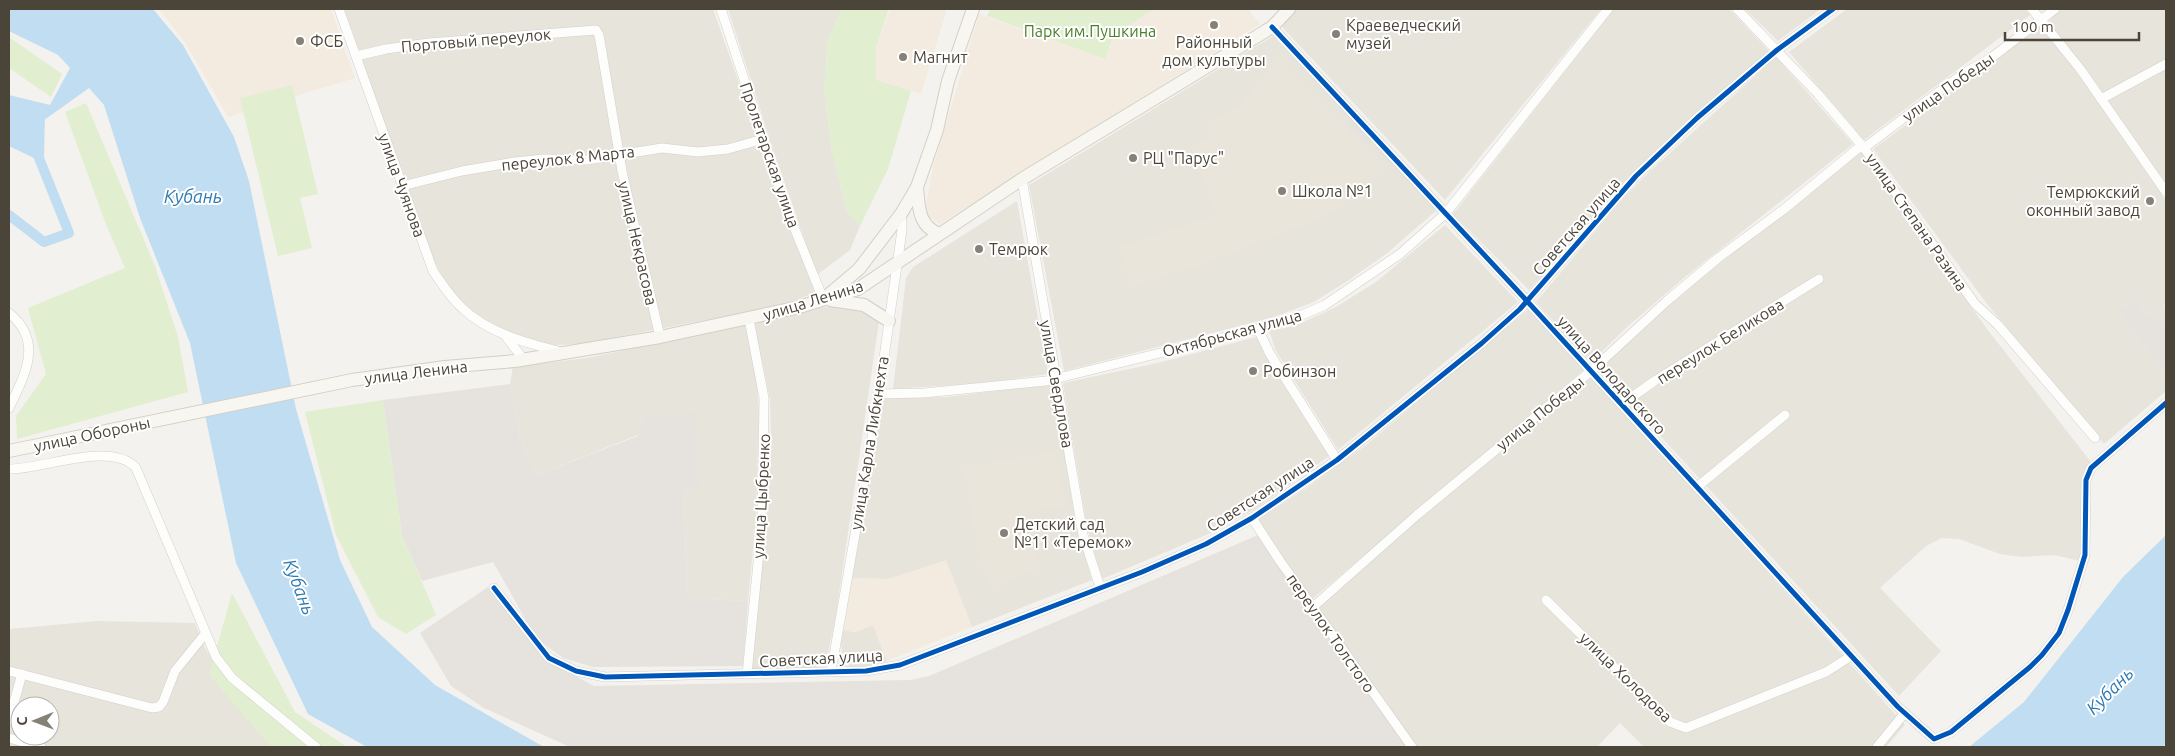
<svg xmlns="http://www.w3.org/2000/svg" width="2175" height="756" viewBox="0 0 2175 756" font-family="Ubuntu,sans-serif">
	<rect width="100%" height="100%" fill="#f4f2ee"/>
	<g fill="#e7e4dc" fill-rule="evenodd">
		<polygon points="343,9 713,9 783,208 815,292 793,302 753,311 579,344 555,345 536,342 507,331 475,314 460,300 446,284 431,255"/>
		<polygon points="728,9 842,9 828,39 824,90 832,151 847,212 860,226 850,250 817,275 773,149"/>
		<polygon points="1296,9 1601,9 1445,200 1281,26"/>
		<polygon points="1614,9 1729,9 1769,51 1624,182 1529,290 1453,214"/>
		<polygon points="1745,9 1821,9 1778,41"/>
		<polygon points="1847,9 2025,9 2030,15 1864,140 1789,52"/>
		<polygon points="2062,9 2166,9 2166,186 2093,79 2049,24 2051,15"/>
		<polygon points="2041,26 2089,88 2166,201 2166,304 2164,306 2166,312 2166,327 2143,311 2134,299 2118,310 2166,377 2166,391 2104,444 1987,304 1873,149"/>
		<polygon points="1273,36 1437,210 1386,254 1349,280 1314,302 1274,317 1064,371 1029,185"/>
		<polygon points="1776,57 1853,144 1685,277 1627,327 1591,362 1536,302 1620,202 1649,172"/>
		<polygon points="1861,152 1987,329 2091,462 2080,561 2054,555 2021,557 2000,554 1959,539 1942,538 1926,546 1880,588 1941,651 1899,696 1598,368 1674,299"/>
		<polygon points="1017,201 1048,374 985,383 893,389 906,278 913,267"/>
		<polygon points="1445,225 1518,302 1338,450 1276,351 1269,331 1295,326 1336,307 1376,282"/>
		<polygon points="843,305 855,307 876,316 879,322 835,621 828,652 822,664 812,669 752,669 767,518 771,440 770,399 754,323 819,308"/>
		<polygon points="1529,309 1585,369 1311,600 1258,520 1311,485 1366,445"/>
		<polygon points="745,325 756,378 759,409 756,518 748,601 687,598 684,490 697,489 638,435 537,475 520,438 510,384 513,367 587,358"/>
		<polygon points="1256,337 1329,456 1255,509 1213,532 1102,579 1087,527 1063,383 1162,362"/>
		<polygon points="1591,376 1905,725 1886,747 1644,747 1620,723 1597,747 1409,747 1311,613 1443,498"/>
		<polygon points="1053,384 1076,526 1092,580 972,627 946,561 888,579 852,578 882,402 886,398 947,397"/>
		<path d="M97,621L195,623L205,648L225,679L305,747H9V629ZM20,706H50V736H20Z"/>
		<polygon points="873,625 887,661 863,668 852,667 845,663 842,653 841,640 843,630 855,632"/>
	</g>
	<g fill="#f3ebdf">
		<polygon points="159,9 331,9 355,78 228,117 186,44"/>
		<polygon points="890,9 947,9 921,94 876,80 876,48"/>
		<polygon points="1154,9 1248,9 1260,24 940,224 924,214 933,167 979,14 1105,59 1113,36"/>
		<polygon points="946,560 972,627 887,661 873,625 855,632 843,630 852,578 888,579"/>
	</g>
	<g fill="#e6e2de">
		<polygon points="2134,299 2143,311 2166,327 2166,377 2118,310"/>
		<polygon points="510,384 520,438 537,475 638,436 644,416 696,414 698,489 684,490 687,598 748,601 743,666 593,667 563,658 544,644 530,627 493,562 422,581 402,536 383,400"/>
		<polygon points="1258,535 1311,613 1409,747 570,747 484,708 451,686 420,633 488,587 545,659 594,686 910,680 929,676"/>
	</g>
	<g fill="#eae5da">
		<polygon points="1279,57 1382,169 1329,215 1194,267 1132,285 1119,247 1217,214 1191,148 1210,134 1209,121 1239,107"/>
		<polygon points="1056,451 1066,505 1029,513 1039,569 991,588 978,553 964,467"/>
	</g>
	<g fill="#e1eecf">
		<polygon points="842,9 887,9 888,11 876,48 876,80 911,91 888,169 860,226 847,212 832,151 824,90 828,39"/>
		<polygon points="990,9 1154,9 1113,36 1105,59 987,16"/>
		<polygon points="9,37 62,74 51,97 9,68"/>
		<polygon points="292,85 318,194 300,198 312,248 278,256 240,98"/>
		<polygon points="86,103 155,266 178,337 188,392 17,439 16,416 46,374 28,308 125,268 105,222 65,112"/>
		<polygon points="383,400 402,536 436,615 406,634 378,617 336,535 305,412"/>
		<polygon points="232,593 295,712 347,747 271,747 209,675"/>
	</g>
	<polygon fill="#e6e3df" points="1352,119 1373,140 1368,145 1347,123"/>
	<g fill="#c0ddf1">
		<polygon points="9,9 153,9 183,45 234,137 249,181 296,409 340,560 372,627 435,685 544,747 367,747 308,714 236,563 190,343 140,218 104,105 89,88 40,123 40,161 9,146 9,95 50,105 70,68 58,55 9,31"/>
		<polygon points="2166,535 2166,744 2162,747 1969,747 2024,702 2123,577"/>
	</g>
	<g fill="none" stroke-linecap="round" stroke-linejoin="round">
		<polyline stroke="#c0ddf1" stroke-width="10" points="9,215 44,242 69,233 39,158 40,114"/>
		<g stroke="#d2d0cb" stroke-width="10">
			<g id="street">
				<path d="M339,9L433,271C442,284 450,297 462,308C488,333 526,343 561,352"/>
				<polyline points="721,9 786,207 823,299"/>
				<polyline points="1737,9 1818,94 1864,148 1975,304 1998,325 2095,438"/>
				<polyline points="2032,9 2081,70 2166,192"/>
				<polyline points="1272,27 1516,289 1898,707 1934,739 1951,732 2030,667 2042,655 2059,633 2068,610 2085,555 2086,480 2091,468 2166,403"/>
				<polyline points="356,56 386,49 429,43 596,30 599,35 622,171 660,337"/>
				<polyline points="2101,99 2166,64"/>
				<polyline points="1864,148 1964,73 1991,58 2055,9"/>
				<polyline points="1022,179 1083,535 1100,587"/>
				<polyline points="402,186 462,171 515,162 544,159 587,160 662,148 698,152 728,149 763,139"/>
				<path d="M9,313C44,341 25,375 9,408"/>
				<polyline points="1258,329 1270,354 1337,460"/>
				<polyline points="507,338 524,360"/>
				<polyline points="878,394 924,393 1046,381 1258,329 1295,318 1325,305 1400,254 1446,213 1608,9"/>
				<polyline points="1622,404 1656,380 1819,279"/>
				<path d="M9,469C41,470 111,440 136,468L216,657L232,678L316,747"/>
				<polyline points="1697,487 1785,415"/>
				<polyline points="1252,518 1280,561 1412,747"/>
				<polyline points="494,588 549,658 576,671 605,677 866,671 900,665 1142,572 1206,544 1252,518 1337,460 1482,343 1520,309 1636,176 1697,118 1777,50 1833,9"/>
				<polyline points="1546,600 1670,722 1686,728 1826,672 1851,656"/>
				<polyline points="1313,607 1417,515 1591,371 1668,300 1718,258 1783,210 1862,145"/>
				<polyline points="9,671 152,708 159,707 163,702 175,671 205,634"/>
				<polyline points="831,672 876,414 902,230 901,214"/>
				<polyline points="747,674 762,522 764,398 749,319"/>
				<polyline points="9,720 22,674"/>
				<polyline points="9,738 41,747"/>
				<polyline points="1877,747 1904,714"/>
			</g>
		</g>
		<g stroke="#d3cfc5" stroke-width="14">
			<g id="secondary">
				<path d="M917,187C919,208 918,225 939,234"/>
				<polyline points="827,296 859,269 901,214 917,187 937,130 948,81 973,9"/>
				<polyline points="830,300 864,305 889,321"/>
				<polyline points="9,451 352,380 445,367 515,361 660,337 799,307 858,289 1022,179 1264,32 1272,27 1289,9"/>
			</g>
		</g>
		<use href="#street" stroke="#fdfdfc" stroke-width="9"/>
		<use href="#secondary" stroke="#f7f6f1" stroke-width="12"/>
		<g stroke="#fff" stroke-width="8">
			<g id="cycleway">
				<polyline points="1272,27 1516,289 1898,707 1934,739 1951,732 2030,667 2042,655 2059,633 2068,610 2085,555 2086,480 2091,468 2166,403"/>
				<polyline points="494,588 549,658 576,671 605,677 866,671 900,665 1142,572 1206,544 1252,518 1337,460 1482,343 1520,309 1636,176 1697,118 1777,50 1833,9"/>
			</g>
		</g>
		<use href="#cycleway" stroke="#0057b8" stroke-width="5"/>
	</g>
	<g fill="#868178" stroke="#fff" stroke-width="2">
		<circle cx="1214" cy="25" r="5"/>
		<circle cx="1336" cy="34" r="5"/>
		<circle cx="300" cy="41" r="5"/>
		<circle cx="903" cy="57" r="5"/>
		<circle cx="1133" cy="158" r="5"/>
		<circle cx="1282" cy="191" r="5"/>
		<circle cx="2150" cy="201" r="5"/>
		<circle cx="979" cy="249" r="5"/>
		<circle cx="1253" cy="371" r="5"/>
		<circle cx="1004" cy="533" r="5"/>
	</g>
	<g text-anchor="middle" stroke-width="4" stroke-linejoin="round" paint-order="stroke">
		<g font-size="16" fill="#4b4439" stroke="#fff" text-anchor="start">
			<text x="1346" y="31">Краеведческий<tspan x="1346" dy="18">музей</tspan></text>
			<text x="310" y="47">ФСБ</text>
			<text x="1214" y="48" text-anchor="middle">Районный<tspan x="1214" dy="18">дом культуры</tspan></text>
			<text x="913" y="63">Магнит</text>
			<text x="1143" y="164">РЦ "Парус"</text>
			<text x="1292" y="197">Школа №1</text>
			<text x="2140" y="198" text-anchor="end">Темрюкский<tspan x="2140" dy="18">оконный завод</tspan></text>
			<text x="989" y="255">Темрюк</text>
			<text x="1263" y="377">Робинзон</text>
			<text x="1014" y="530">Детский сад<tspan x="1014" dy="18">№11 «Теремок»</tspan></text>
		</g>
		<g font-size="16" fill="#4a7f2a" stroke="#fff">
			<text x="1090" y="37">Парк им.Пушкина</text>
		</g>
		<g font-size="16" fill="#4b4439" stroke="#fff">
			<text transform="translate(476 40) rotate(-5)" y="6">Портовый переулок</text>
			<text transform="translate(1948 87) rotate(-35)" y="6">улица Победы</text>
			<text transform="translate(770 155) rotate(71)" y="6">Пролетарская улица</text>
			<text transform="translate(568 158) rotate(-6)" y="6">переулок 8 Марта</text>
			<text transform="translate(402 185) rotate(70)" y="6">улица Чуянова</text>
			<text transform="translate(1917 222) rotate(55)" y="6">улица Степана Разина</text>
			<text transform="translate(1576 226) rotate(-49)" y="6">Советская улица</text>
			<text transform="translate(638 243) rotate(77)" y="6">улица Некрасова</text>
			<text transform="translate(813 300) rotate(-17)" y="6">улица Ленина</text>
			<text transform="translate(1232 333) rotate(-15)" y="6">Октябрьская улица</text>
			<text transform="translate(1720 341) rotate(-32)" y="6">переулок Беликова</text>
			<text transform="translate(416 372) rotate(-7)" y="6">улица Ленина</text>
			<text transform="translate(1612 375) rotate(48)" y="6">улица Володарского</text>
			<text transform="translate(1057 384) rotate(80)" y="6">улица Свердлова</text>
			<text transform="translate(1540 413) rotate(-39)" y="6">улица Победы</text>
			<text transform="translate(92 434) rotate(-12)" y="6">улица Обороны</text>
			<text transform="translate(869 443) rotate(-81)" y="6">улица Карла Либкнехта</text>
			<text transform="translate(1260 494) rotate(-33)" y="6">Советская улица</text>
			<text transform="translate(761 496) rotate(-87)" y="6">улица Цыбренко</text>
			<text transform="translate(1331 633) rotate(55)" y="6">переулок Толстого</text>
			<text transform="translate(821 658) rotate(-3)" y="6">Советская улица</text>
			<text transform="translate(1626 677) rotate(44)" y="6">улица Холодова</text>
		</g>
		<g font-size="18" font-style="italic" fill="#2e7ab2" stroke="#fff">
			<text x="193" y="203">Кубань</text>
			<text transform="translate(299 587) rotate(69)" y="6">Кубань</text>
			<text transform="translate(2110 691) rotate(-45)" y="6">Кубань</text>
		</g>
	</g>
	<rect width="2175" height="756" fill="none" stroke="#4b4439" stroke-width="20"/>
	<g transform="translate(35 721) rotate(269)"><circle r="24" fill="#ffffff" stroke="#b7b4b0"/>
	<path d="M0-4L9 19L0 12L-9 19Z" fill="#868178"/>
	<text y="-8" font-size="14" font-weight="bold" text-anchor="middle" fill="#4b4439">С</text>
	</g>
	<path d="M2005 32v8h134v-8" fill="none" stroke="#4b4439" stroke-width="2.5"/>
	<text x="2012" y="32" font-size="15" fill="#4b4439" stroke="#ffffff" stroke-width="4" paint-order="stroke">100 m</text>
</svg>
